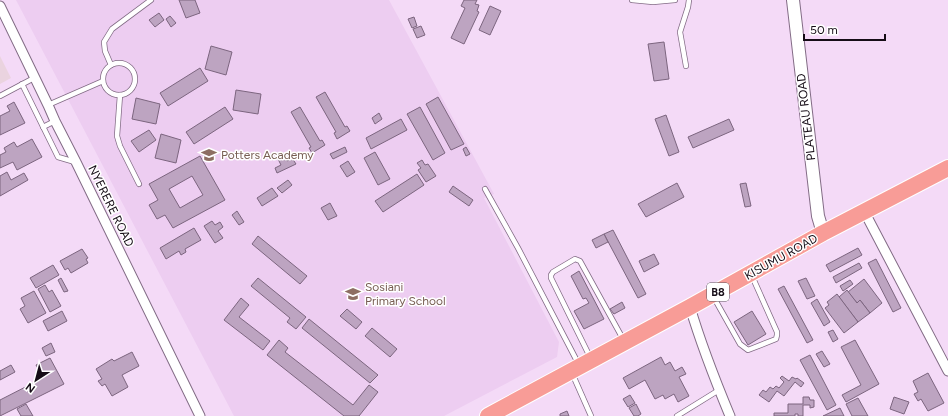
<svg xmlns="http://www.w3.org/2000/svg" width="948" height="416" viewBox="0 0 948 416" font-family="Figtree,sans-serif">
	<rect width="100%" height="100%" fill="#f4daf7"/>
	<polygon fill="#edcdf1" points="16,0 389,0 494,194 484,198 559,342 557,357 444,416 234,416"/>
	<polygon fill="#ead3df" points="0,56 11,78 0,84"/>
	<g fill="#bda4c1" stroke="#7c657f" fill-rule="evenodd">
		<polygon points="179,0 195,0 200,13 186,18"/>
		<polygon points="464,0 477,0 475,4 479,5 477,11 479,12 464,44 451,38 465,8 461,6"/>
		<polygon points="490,6 501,11 490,35 479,30"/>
		<polygon points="159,13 164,20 155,27 149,20"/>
		<polygon points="170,16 176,23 171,27 166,19"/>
		<polygon points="414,17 417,26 412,28 408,19"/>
		<polygon points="421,26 425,35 417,38 413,29"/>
		<polygon points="664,42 669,79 654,81 648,44"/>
		<polygon points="211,46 232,52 226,75 205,69"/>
		<polygon points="200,68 208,81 168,106 160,93"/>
		<polygon points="236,90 261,94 258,114 233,110"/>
		<polygon points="325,92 345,127 347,126 350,131 337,139 334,133 336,132 316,97"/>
		<polygon points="438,97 464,144 451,150 426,104"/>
		<polygon points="136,98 160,104 156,124 132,119"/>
		<polygon points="14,102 25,123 0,135 0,116 10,111 7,106"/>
		<polygon points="225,107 233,119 194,144 186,132"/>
		<polygon points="300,107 320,141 322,140 325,145 312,153 309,148 311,147 291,112"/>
		<polygon points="420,107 445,153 433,160 407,114"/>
		<polygon points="379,113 382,119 375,124 372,118"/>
		<polygon points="666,115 679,152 669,156 655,119"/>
		<polygon points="401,119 407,130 371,149 366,138"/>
		<polygon points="729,119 734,130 693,148 688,137"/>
		<polygon points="149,130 156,140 139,152 131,141"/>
		<polygon points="161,134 181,140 176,163 155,158"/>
		<polygon points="32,139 42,157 17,170 13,162 0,168 0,155 6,152 4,148 14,142 17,147"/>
		<polygon points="345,147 347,152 333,159 330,154"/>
		<polygon points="466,147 470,154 466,156 463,149"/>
		<polygon points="375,152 390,179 378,185 364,158"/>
		<polygon points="283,153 287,161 292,158 296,164 277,173 275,168 281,165 277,157"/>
		<path d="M200,156L225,200L173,228L165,215L157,219L149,205L158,200L149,184ZM192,176L203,195L180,208L169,189Z"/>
		<polygon points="422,160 425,165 428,164 436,176 426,182 418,170 421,168 417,163"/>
		<polygon points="348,161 355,172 347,177 340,166"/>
		<polygon points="7,172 11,180 24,173 28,180 0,196 0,176"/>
		<polygon points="417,174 424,185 383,212 375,201"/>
		<polygon points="288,180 292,185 282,193 277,188"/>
		<polygon points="677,183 684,197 646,217 638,204"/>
		<polygon points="746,183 751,206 745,207 740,184"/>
		<polygon points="453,186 473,200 469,206 449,192"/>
		<polygon points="272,188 278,196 262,206 257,198"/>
		<polygon points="330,203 337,216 328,220 321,208"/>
		<polygon points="237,211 244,222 239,225 232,215"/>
		<polygon points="212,221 215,225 220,222 223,227 218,231 223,238 215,243 204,226"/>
		<polygon points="194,228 201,240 185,249 186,252 181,255 179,251 166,259 160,248"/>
		<polygon points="613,230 646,294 638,298 604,234"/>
		<polygon points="604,234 608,242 596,248 592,240"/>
		<polygon points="258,236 307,276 300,284 252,244"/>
		<polygon points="858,248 862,255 830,272 826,265"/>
		<polygon points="82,249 88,258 86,259 88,263 71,273 68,268 65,270 60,261"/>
		<polygon points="654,254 659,264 644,272 639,261"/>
		<polygon points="876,259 901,308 893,312 868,263"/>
		<polygon points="859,263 862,268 836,283 833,277"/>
		<polygon points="53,265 59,275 36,288 30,278"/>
		<polygon points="579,271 604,319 584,329 574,311 589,303 586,298 583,299 571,276"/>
		<polygon points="61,278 68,291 64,292 58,280"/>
		<polygon points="258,278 306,317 296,329 287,322 290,318 251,286"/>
		<polygon points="806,278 815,296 807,299 798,281"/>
		<polygon points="864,279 882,303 870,313 860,300 857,303 848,292"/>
		<polygon points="850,280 853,284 843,291 840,286"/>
		<polygon points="45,285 49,292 52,290 61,306 50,312 38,289"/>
		<polygon points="784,286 813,340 807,343 778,289"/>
		<polygon points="847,290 857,303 860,300 870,313 858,322 839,297"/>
		<polygon points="34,291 46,313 28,323 20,309 25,306 21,298"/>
		<polygon points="837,294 858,322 844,333 825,308 829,305 827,302"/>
		<polygon points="241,298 249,305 239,317 270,341 263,350 224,320"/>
		<polygon points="817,299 830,322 824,326 811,303"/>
		<polygon points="622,302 625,308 614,314 610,309"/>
		<polygon points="347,309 362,322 356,329 340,316"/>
		<polygon points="62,311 67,321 48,331 43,321"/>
		<polygon points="752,311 766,334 748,345 734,322"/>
		<polygon points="309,319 378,375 370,383 302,328"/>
		<polygon points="372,328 397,349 390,357 365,336"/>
		<polygon points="833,330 838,339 833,342 828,332"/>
		<polygon points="279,340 288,348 285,352 353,405 369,385 378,392 359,416 344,416 267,355"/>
		<polygon points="855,340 879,384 846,402 842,395 861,385 841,347"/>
		<polygon points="51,343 55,352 46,356 42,348"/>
		<polygon points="822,351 830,364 824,367 816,354"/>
		<polygon points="132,352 139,366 122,375 128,387 112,396 105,384 102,386 98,381 102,379 96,369 112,359 114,361"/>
		<polygon points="810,355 836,405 827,410 800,360"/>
		<polygon points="661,357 665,365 670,362 675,371 682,367 686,374 679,377 689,396 678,402 674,394 665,399 663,395 655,399 645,380 629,389 623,378"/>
		<polygon points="50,358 64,384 0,416 0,400 43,378 36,365"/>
		<polygon points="11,365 15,372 0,380 0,371"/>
		<polygon points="928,373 944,403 928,411 921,399 918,401 914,394 918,392 913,381"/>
		<polygon points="782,376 789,381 792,377 796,379 797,378 804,383 801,387 795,382 784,396 777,391 769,402 759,395 763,390 766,392 770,387 773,389 776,386 779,388 784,382 780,378"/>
		<polygon points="630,395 635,403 628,407 623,399"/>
		<polygon points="803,397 809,397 810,400 814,400 814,407 810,408 810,405 803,405 803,416 798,416 798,414 795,414 795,416 774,416 774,413 788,413 788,404 803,404"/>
		<polygon points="894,397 909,402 904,414 890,409"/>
		<polygon points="858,398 868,416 852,416 846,404"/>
		<polygon points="26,404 33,416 21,416 17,409"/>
		<polygon points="636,404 641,414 638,416 634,416 629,408"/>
		<polygon points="840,408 844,416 823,416"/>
		<polygon points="567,411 569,416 560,416 560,414"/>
	</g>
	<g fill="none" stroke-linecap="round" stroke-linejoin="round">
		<g stroke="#826b85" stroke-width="6">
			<g id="service">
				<polyline points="632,0 653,2 675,0"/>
				<circle cx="119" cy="79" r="16"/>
				<polyline points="111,65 105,51 104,42 112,29 151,0"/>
				<polyline points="686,66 680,32 688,7 689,0"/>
				<polyline points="22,84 58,157 75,162"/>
				<polyline points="120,95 117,136 120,146 139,184"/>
				<polyline points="0,96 34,78"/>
				<polyline points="48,105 103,81"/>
				<polyline points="43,127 55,121"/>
				<polyline points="485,189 518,248 578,363"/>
				<polyline points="713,296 740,344 748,350 776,339 777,335 777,332 752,276"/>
				<polyline points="590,357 551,278 551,275 553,272 575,259 580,261 623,339"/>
				<polyline points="572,373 591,416"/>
				<polyline points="677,416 719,390"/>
			</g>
		</g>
		<g stroke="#826b85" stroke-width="11">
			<g id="minor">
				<polyline points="0,6 48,105 55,121 76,162 200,416"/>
				<polyline points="864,211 948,371"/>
				<path d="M690,307C701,344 715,380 730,416"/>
			</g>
		</g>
		<g stroke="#826b85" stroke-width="14">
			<polyline id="tertiary" points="793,0 818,216 823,233"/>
		</g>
		<g stroke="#fff" stroke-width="18">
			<polyline id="trunk" points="488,416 690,307 823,233 948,168"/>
		</g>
		<use href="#service" stroke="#fff" stroke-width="4.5"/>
		<use href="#minor" stroke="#fff" stroke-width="9"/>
		<use href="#tertiary" stroke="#fff" stroke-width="12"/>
		<use href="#trunk" stroke="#f89c97" stroke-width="16"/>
	</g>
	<defs>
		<g id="school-bare" transform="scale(1.2)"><path d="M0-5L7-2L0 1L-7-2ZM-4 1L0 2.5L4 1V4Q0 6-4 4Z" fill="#8d6e63" stroke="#fff" stroke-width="2.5" paint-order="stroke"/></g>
	</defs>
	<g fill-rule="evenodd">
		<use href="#school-bare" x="209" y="155"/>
		<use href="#school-bare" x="353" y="294"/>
	</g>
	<g text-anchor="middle" stroke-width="3" stroke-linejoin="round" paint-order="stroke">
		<rect fill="#fff" stroke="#5b555c" stroke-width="1" x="707" y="283" width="22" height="18" rx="3"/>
		<g font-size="11" font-weight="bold" fill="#150c16">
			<text x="718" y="296">B8</text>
		</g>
		<g font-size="12" fill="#150c16" stroke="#fff">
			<text transform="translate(806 117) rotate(-97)" y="4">PLATEAU ROAD</text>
			<text transform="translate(111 206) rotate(64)" y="4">NYERERE ROAD</text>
			<text transform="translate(781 257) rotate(-29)" y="4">KISUMU ROAD</text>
		</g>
		<g font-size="12" fill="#785e54" stroke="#fff" text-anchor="start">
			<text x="221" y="159">Potters Academy</text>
			<text x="365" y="291">Sosiani<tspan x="365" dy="14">Primary School</tspan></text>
		</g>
	</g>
	<g transform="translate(36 380) rotate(216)" stroke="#ffffff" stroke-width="3" paint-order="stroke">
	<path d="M0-3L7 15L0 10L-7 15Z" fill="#150c16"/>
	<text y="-6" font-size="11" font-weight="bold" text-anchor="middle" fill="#150c16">N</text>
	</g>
	<path d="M804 34v6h81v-6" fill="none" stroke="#150c16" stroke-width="2"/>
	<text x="810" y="34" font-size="12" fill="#150c16" stroke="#ffffff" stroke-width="3" paint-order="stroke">50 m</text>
</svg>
